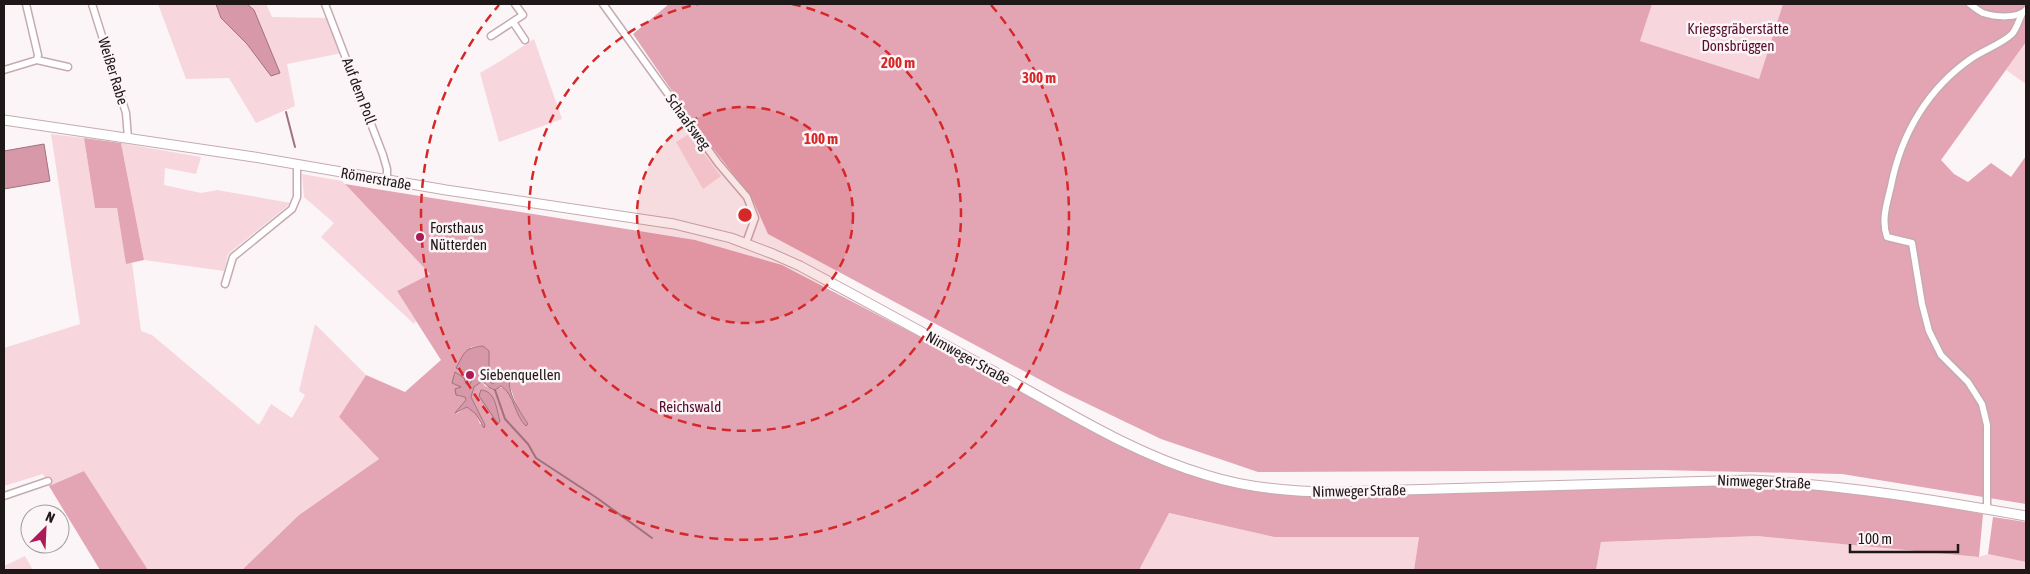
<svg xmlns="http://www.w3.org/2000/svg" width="2030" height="574" viewBox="0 0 2030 574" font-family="'Asap Condensed',sans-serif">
	<rect width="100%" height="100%" fill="#fbf5f7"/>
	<g fill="#f8d6de">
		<polygon points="158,4 266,4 272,17 329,18 342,53 287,64 295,106 256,123 229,78 186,79"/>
		<polygon points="1652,4 1783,4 1759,79 1640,41"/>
		<polygon points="534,39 562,119 499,142 480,73 502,60"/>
		<polygon points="2026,42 2026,84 2006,70"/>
		<polygon points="51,134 84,138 95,208 117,208 126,263 132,263 141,331 152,335 259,425 271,404 292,418 305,395 299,391 315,324 366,375 339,417 379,459 299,515 242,570 148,570 84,471 49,486 43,474 4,486 4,348 80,324"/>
		<polygon points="689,134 721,176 703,189 676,142"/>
		<polygon points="121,143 201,157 196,174 165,168 164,185 201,193 217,190 291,203 228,254 224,271 144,260"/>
		<polygon points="302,174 342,181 430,274 397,291 416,321 414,324 321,237 334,223 304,197"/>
		<polygon points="1168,513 1274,537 1419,537 1414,570 1139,570"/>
		<polygon points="1757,536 1979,557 1988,554 2026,562 2026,570 1596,570 1601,542"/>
		<polygon points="25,556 33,570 4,570 4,566"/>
	</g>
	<g fill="#e3a4b4" fill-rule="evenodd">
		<polygon points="669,4 1652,4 1640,41 1759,79 1783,4 2026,4 2026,42 1941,160 1954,174 1968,182 1991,163 2011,177 2026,156 2026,504 1842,474 1659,470 1258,472 1161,439 1063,392 768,234 752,198 698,129 633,34"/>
		<polygon points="84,138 121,143 144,260 126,264 117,208 95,208"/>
		<path d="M345,184L695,240L782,265L1045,402L1185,468L1278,489L1665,482L1839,486L1983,514L1979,557L1757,536L1601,542L1596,570H1414L1419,537H1274L1169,513L1139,570H242L299,515L379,459L339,417L366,375L405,392L441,360L397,291L430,274ZM483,346L489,351V381L493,384L498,373L510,377L508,381L517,406L526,422H522C515,411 513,397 504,388L498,387L495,390L485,386L482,381L474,387L471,397L485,425L480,424L476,414L467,407L456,414L466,400L465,397L458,396L455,390L461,387L452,383L455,373L463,378L466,384L472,382L473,378L468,375L471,347Z"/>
		<polygon points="84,471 148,570 100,570 49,486"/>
		<polygon points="1993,517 2026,522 2026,562 1988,554"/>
	</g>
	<g fill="#d799a9" stroke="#a0727e">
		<polygon points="216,4 247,4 254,10 280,73 271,76 247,44 221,18"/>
		<polygon points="44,144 50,181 4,189 4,151"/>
		<path d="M483,346L489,351V381L493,384L500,372L510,375C506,392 519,410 528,424L526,426C514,415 515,395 501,386L495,390C487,387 488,386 482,381L474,387L471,397L485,425L484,428L476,414L467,407L455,413L466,400L465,397L456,395L455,389L461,387L452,383L455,372L464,378L466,384H470L473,378L456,368C465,352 464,348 483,346Z"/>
		<path d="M481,390C496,391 496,409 500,421L498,424L479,396Z"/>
	</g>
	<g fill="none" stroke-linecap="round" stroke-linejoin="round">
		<g stroke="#a0727e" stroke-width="2">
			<polyline points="286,112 295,147"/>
			<polyline points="495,390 505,419 528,444 536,458 597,498 652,538"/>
		</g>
		<g stroke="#c5abb1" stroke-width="9">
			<g id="street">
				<polyline points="92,4 126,113 128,138"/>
				<polyline points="325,4 383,155 387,169 387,181"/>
				<polyline points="603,4 718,163 747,197 755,218 746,243"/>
				<path d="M1970,4C1974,7 1979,11 1983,13C1995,17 2017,19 2026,10"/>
				<polyline points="513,22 525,40"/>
				<polyline points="491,36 523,15 515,4"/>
				<polyline points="37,60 68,67"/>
				<polyline points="4,70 37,60 38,55 26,4"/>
				<polyline points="225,284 233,257 292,209 297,197 297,165"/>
				<polyline points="4,496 48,481"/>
				<path d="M1987,509V425L1982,404L1968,382L1941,355L1929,331L1922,304L1912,243L1887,237C1881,220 1887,203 1891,186C1901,134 1928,88 1972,58C1984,50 2003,43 2012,34C2016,30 2019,20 2022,14"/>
			</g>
		</g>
		<g stroke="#c5abb1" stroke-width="11">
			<path id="secondary" d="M4,120L254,157L446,190L674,224L731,238L773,254L800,266C869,303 938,341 1006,378C1071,414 1135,454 1206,475C1247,488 1291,492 1334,492L1752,480C1844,485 1935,500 2026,516"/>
		</g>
		<use href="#street" stroke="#fff" stroke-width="6"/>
		<use href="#secondary" stroke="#fff" stroke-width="9"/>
	</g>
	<circle cx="745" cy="215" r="108" fill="#d62828" fill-opacity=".12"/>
	<g fill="none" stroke="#d62828" stroke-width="2.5" stroke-dasharray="9 6">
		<circle cx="745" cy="215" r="108"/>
		<path d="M792 4A216 216 0 1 1 698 4"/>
		<path d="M991 5A324 324 0 1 1 499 5"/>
	</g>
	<g fill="#aa1b58" stroke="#fbf5f7" stroke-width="2">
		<circle cx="420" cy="237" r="5"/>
		<circle cx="470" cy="375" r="5"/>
	</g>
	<g text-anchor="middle" stroke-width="5" stroke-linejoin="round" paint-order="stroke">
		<g font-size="15" fill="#570e2b" stroke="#fbf5f7">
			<text x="1738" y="34">Kriegsgräberstätte<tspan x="1738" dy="17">Donsbrüggen</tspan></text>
			<text x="690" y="412">Reichswald</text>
		</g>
		<g font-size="15" fill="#201719" stroke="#fbf5f7">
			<text transform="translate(113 71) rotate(73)" y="5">Weißer Rabe</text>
			<text transform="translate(359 91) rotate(69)" y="5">Auf dem Poll</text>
			<text transform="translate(688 122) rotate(54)" y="5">Schaafsweg</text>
			<text transform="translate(376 179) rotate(10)" y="5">Römerstraße</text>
			<text transform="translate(968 358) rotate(29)" y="5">Nimweger Straße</text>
			<text transform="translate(1764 482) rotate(2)" y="5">Nimweger Straße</text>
			<text transform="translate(1359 491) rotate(-1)" y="5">Nimweger Straße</text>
		</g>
		<g font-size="15" fill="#201719" stroke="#fbf5f7" text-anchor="start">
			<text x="430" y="233">Forsthaus<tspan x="430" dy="17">Nütterden</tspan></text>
			<text x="480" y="380">Siebenquellen</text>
		</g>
	</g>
	<circle cx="745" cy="215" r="8" fill="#d62828" stroke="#fbf5f7" stroke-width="2.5"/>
	<g font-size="15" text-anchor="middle" font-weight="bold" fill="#d62828" stroke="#fbf5f7" stroke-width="5" stroke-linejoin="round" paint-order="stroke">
		<text x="898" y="68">200 m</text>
		<text x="1039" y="83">300 m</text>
		<text x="821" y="144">100 m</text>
	</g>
	<rect width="2030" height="574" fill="none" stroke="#201719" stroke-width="10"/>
	<g transform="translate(45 529) rotate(24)"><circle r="24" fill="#fbf5f7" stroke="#a39c9e"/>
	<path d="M0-4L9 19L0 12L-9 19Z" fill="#aa1b58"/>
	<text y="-8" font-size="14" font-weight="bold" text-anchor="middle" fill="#201719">N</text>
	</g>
	<path d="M1850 544v8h108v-8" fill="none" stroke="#201719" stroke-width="2.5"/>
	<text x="1858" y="544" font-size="15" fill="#201719" stroke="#fbf5f7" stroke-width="4" paint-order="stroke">100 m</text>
</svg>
